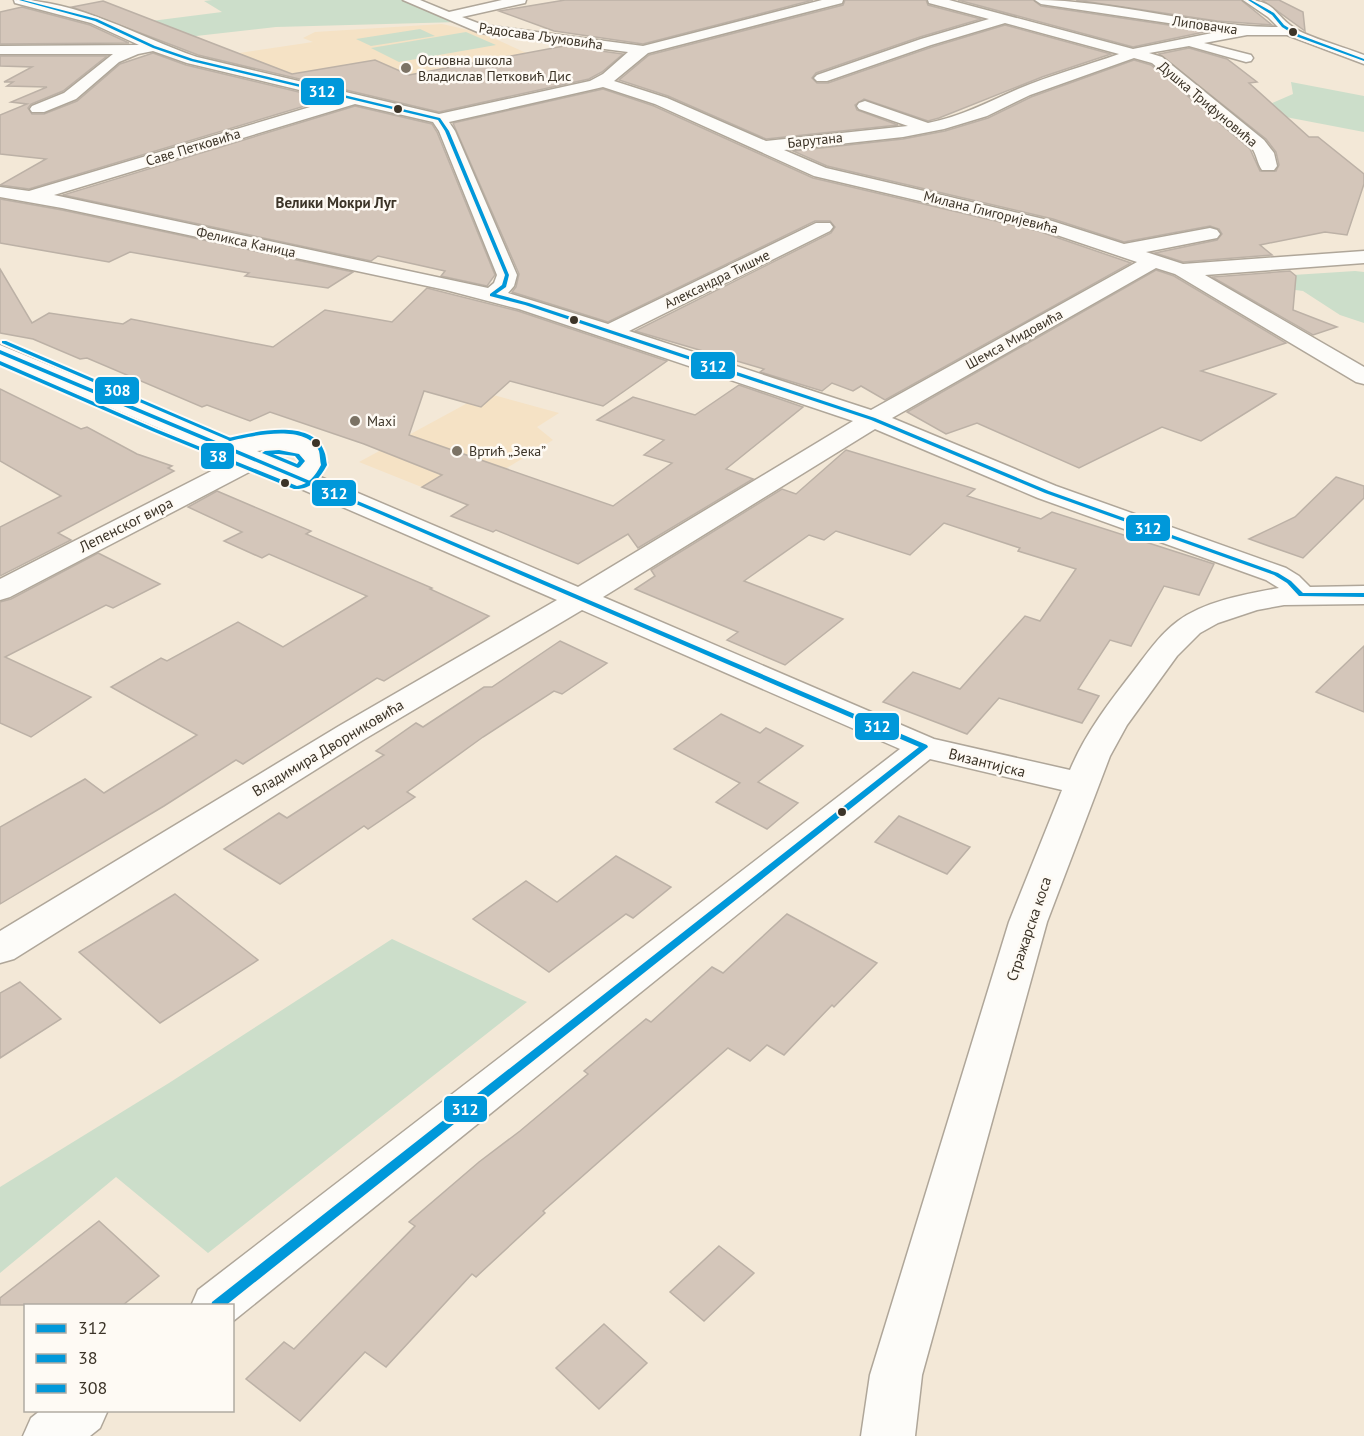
<svg xmlns="http://www.w3.org/2000/svg" width="1364" height="1436" viewBox="0 0 1364 1436" font-family="'PT Sans',sans-serif">
	<rect width="100%" height="100%" fill="#f3e8d7"/>
	<g fill="#f5e2c5">
		<polygon points="442,24 482,33 582,78 435,108 417,107 348,89 206,58 313,42 303,38 315,32"/>
		<polygon points="486,393 559,413 537,427 553,440 454,500 359,462"/>
	</g>
	<g fill="#ccdeca">
		<polygon points="212,0 409,0 459,22 276,27 143,42 112,26 222,12 204,1"/>
		<polygon points="420,29 435,36 371,46 356,39"/>
		<polygon points="466,32 496,45 399,62 371,48"/>
		<polygon points="1291,82 1364,96 1364,132 1254,111 1293,94"/>
		<polygon points="1355,271 1364,272 1364,323 1340,315 1303,291 1217,280"/>
		<polygon points="392,939 527,1002 208,1253 116,1177 0,1273 0,1187 169,1083"/>
	</g>
	<g fill="#d4c6ba" stroke="#bcb1a6" stroke-width="1.5">
		<polygon points="565,0 813,0 643,44 554,31 499,11"/>
		<polygon points="845,0 926,0 928,5 981,19 920,37 816,73 812,78 817,83 828,83 932,47 1005,25 1111,54 1042,77 939,118 928,121 864,99 855,105 857,110 898,125 766,139 668,96 619,80 649,55 843,5"/>
		<polygon points="958,0 1033,0 1041,6 1209,31 1133,47"/>
		<polygon points="1076,0 1241,0 1272,25 1217,21"/>
		<polygon points="1262,0 1279,0 1303,12 1305,31"/>
		<polygon points="103,1 292,74 375,60 409,75 564,46 623,54 602,72 589,79 439,112 198,55 72,7"/>
		<polygon points="22,7 90,25 129,43 0,44 0,12"/>
		<polygon points="1189,48 1227,59 1257,82 1249,83 1309,137 1318,137 1364,174 1364,184 1347,235 1325,232 1260,245 1272,255 1183,262 1155,253 1217,240 1222,234 1219,229 1210,226 1124,242 1053,219 827,166 793,151 903,139 945,131 988,118 1031,97 1134,60 1151,65 1250,149 1260,171 1276,171 1279,165 1276,152 1266,139 1159,54"/>
		<polygon points="153,53 186,65 328,99 29,189 0,185 46,159 0,154 0,115 27,104 11,102 47,87 7,86 13,82 4,82 32,67 0,66 0,56 107,56 63,91 31,104 28,108 32,114 44,114 77,101 120,64"/>
		<polygon points="603,89 654,106 813,178 1038,231 1131,263 885,400 861,386 853,391 832,383 822,391 760,372 764,369 635,331 831,233 835,227 830,221 815,221 608,322 512,292 516,287 519,274 453,123"/>
		<polygon points="355,106 432,124 437,132 495,275 487,286 441,276 445,271 378,256 371,261 63,195"/>
		<polygon points="0,199 62,210 353,272 328,288 245,276 249,273 130,252 109,262 0,243"/>
		<polygon points="0,269 32,323 49,313 123,324 131,319 273,347 325,310 392,322 427,288 518,311 667,361 603,406 510,381 481,407 424,391 409,435 613,506 672,463 644,455 664,440 597,420 633,397 695,415 739,385 803,407 726,469 753,479 638,548 628,534 578,564 496,530 493,532 451,516 468,505 422,487 442,475 364,444 270,412 250,421 207,405 202,407 87,358 80,359 33,339 0,333"/>
		<polygon points="1156,270 1174,276 1286,343 1201,371 1276,394 1201,441 1162,427 1079,468 977,423 946,434 907,412"/>
		<polygon points="1290,271 1296,276 1293,310 1337,327 1313,335 1212,277"/>
		<polygon points="0,389 81,429 87,427 137,454 172,466 168,468 174,471 58,533 71,540 0,576 0,527 61,496 0,461"/>
		<polygon points="846,450 975,489 967,496 1041,519 1052,512 1214,564 1199,595 1164,586 1131,646 1110,640 1078,689 1099,696 1082,723 999,698 967,734 883,702 913,672 960,689 1025,616 1040,621 1076,569 1018,551 1020,548 944,523 910,555 836,531 824,540 809,535 744,581 843,619 785,665 727,640 738,632 635,589 655,576 651,570 782,489 796,494"/>
		<polygon points="1336,477 1364,486 1364,498 1303,558 1249,539 1295,517"/>
		<polygon points="217,491 311,531 306,534 432,588 430,589 489,616 384,681 377,678 243,764 236,760 164,806 0,904 0,827 85,779 104,793 197,735 111,687 161,658 167,661 238,622 283,647 367,596 269,554 262,558 224,541 242,532 188,507"/>
		<polygon points="98,553 160,584 113,608 106,605 5,657 91,697 31,737 0,723 0,602 11,599"/>
		<polygon points="560,641 607,663 562,694 554,691 483,737 407,792 415,797 368,829 364,826 280,884 224,849 279,813 287,818 384,755 376,751 416,723 423,727 484,687 492,687"/>
		<polygon points="1364,646 1364,712 1316,692"/>
		<polygon points="721,714 760,733 766,728 803,746 758,782 798,803 767,829 716,802 740,783 674,749"/>
		<polygon points="899,816 970,847 947,874 875,842"/>
		<polygon points="616,856 671,887 633,918 626,914 549,972 473,919 526,881 557,902"/>
		<polygon points="175,894 258,960 160,1023 79,952"/>
		<polygon points="787,914 877,963 834,1007 832,1005 784,1055 767,1045 750,1061 728,1048 543,1211 545,1213 476,1277 472,1274 386,1367 365,1352 300,1421 246,1379 284,1342 294,1349 415,1226 409,1222 479,1162 520,1131 588,1074 584,1071 646,1019 651,1022 712,967 723,973"/>
		<polygon points="20,982 61,1019 0,1058 0,993"/>
		<polygon points="99,1221 159,1276 123,1305 0,1305 0,1298"/>
		<polygon points="719,1246 754,1273 704,1321 670,1292"/>
		<polygon points="604,1324 647,1363 599,1409 556,1368"/>
	</g>
	<g fill="none" stroke-linecap="round" stroke-linejoin="round">
		<g stroke="#afa699" stroke-width="3">
			<g id="minor">
				<path d="M14,0C79,0 136,36 197,57L439,114L590,81L603,74L628,52L480,33L403,0H420L449,12L502,0H526L525,3L462,17L483,25L643,46L822,0H843L842,3L648,53L614,81L667,98L766,141L908,126L859,109L857,106L859,103L865,101L928,123C960,117 988,102 1018,89C1051,75 1085,66 1119,54L1005,23L931,45L827,81H817L814,78L817,75L921,39L989,19L929,3L928,0H949L1133,49L1222,31L1041,4L1035,0C1116,0 1196,27 1278,27L1268,17L1243,0C1276,0 1272,13 1294,28C1307,37 1347,48 1364,55V64L1287,35H1247L1204,43L1251,55L1253,58L1251,61L1246,62L1189,46L1149,53L1162,57L1264,140L1274,153L1277,166L1274,170H1262C1257,163 1257,155 1252,148L1152,63L1134,58L1030,95L987,116L944,129L903,137L784,150L826,168L1052,221L1124,244L1210,228L1217,230L1220,234L1217,238L1146,252L1183,264L1364,251V263L1205,275L1364,367V384L1356,382L1175,274L1156,268L892,418L1056,486L1286,568L1299,576L1310,587L1364,586V604L1284,605L1257,610L1218,623L1200,633L1177,656L1127,725L1110,756L1047,922L922,1375L915,1436H861L870,1375L1009,922L1062,790L930,759L232,1322V1306H191L198,1290L900,749L582,610L363,740L14,959L0,963V931L339,726L557,600L255,469L10,597L0,600V579L233,460L0,360V345L233,441C260,435 321,423 327,463L318,476L578,587L853,421L519,309L446,290L62,208L0,197V187L29,191L337,99L187,63L153,51L138,54L119,62L76,99L44,112H32L30,109L32,106L64,93L113,54H0V46L139,45L91,23L15,3ZM603,87L655,104L814,176L1039,229L1137,262L871,410L629,331L830,231L833,227L830,223H816L608,324L508,293L514,286L517,275L455,131L449,122ZM355,104L433,122L439,131L497,275L494,283L488,288L54,195ZM875,429L1038,498L1266,580L1279,588C1246,594 1205,601 1178,621C1159,635 1146,655 1132,673C1108,704 1085,734 1070,770L934,739L603,597ZM274,449C285,449 299,450 301,463L297,468L257,451Z"/>
				<polygon points="41,1410 108,1410 100,1428 90,1436 23,1436 31,1418"/>
			</g>
		</g>
		<use href="#minor" fill="#fdfcf9" fill-rule="evenodd"/>
		<g stroke="#fefaf4" stroke-width="4">
			<g id="bus-1">
				<polygon points="19,0 23,0 97,19 155,46 193,59 440,118 449,131 509,275 506,287 496,294 529,303 875,418 1049,491 1278,573 1291,581 1303,593 1364,593 1364,597 1299,596 1287,583 1274,575 1045,493 871,420 525,305 490,296 490,294 502,285 505,275 445,131 438,120 191,61 153,48 95,21"/>
				<polygon points="1248,0 1251,0 1274,13 1284,25 1300,35 1364,59 1364,61 1298,37 1282,27 1272,15"/>
				<polygon points="0,350 386,513 927,745 928,747 225,1306 211,1306 212,1302 919,747 382,515 0,354"/>
			</g>
		</g>
		<g stroke="#fefaf4" stroke-width="4">
			<path id="bus-2" d="M0,361L156,429L297,486C309,484 315,476 321,465C320,461 320,455 319,451C307,423 252,436 230,441L228,440V438C253,432 312,418 324,451C326,455 326,461 327,465C319,479 311,490 294,489L152,431L0,365Z"/>
		</g>
		<g stroke="#fefaf4" stroke-width="4">
			<g id="bus-3">
				<polygon points="2,341 6,341 233,439 230,441 228,440 2,343"/>
				<path d="M279,450L299,454L305,461L300,467L298,468L262,453L265,451ZM273,454H279L295,456L299,461L297,464Z"/>
			</g>
		</g>
		<use href="#bus-1" fill="#0098da" fill-rule="evenodd"/>
		<use href="#bus-2" fill="#0098da" fill-rule="evenodd"/>
		<use href="#bus-3" fill="#0098da" fill-rule="evenodd"/>
	</g>
	<g fill="#3c3428" stroke="#fefaf4" stroke-width="2">
		<circle cx="1293" cy="32" r="5"/>
		<circle cx="398" cy="109" r="5"/>
		<circle cx="574" cy="320" r="5"/>
		<circle cx="316" cy="443" r="5"/>
		<circle cx="285" cy="483" r="5"/>
		<circle cx="842" cy="812" r="5"/>
	</g>
	<g fill="#7c7365" stroke="#fefaf4" stroke-width="2">
		<circle cx="406" cy="68" r="6"/>
		<circle cx="355" cy="421" r="6"/>
		<circle cx="457" cy="451" r="6"/>
	</g>
	<g text-anchor="middle" stroke-width="5" stroke-linejoin="round" paint-order="stroke">
		<g font-size="14" fill="#3c3428" stroke="#fefaf4">
			<text transform="translate(1205 25) rotate(8)" y="5">Липовачка</text>
			<text transform="translate(541 36) rotate(8)" y="5">Радосава Љумовића</text>
			<text transform="translate(1208 104) rotate(40)" y="5">Душка Трифуновића</text>
			<text transform="translate(815 140) rotate(-6)" y="5">Барутана</text>
			<text transform="translate(193 147) rotate(-17)" y="5">Саве Петковића</text>
			<text transform="translate(991 212) rotate(14)" y="5">Милана Глигоријевића</text>
			<text transform="translate(246 242) rotate(12)" y="5">Феликса Каница</text>
			<text transform="translate(717 279) rotate(-26)" y="5">Александра Тишме</text>
			<text transform="translate(1014 339) rotate(-29)" y="5">Шемса Мидовића</text>
		</g>
		<g font-size="14" fill="#3c3428" stroke="#fefaf4" text-anchor="start">
			<text x="418" y="65">Основна школа<tspan x="418" dy="16">Владислав Петковић Дис</tspan></text>
			<text x="367" y="426">Maxi</text>
			<text x="469" y="456">Вртић „Зека”</text>
		</g>
		<g font-size="15" font-weight="bold" fill="#3c3428" stroke="#fefaf4">
			<text x="336" y="208">Велики Мокри Луг</text>
		</g>
		<g font-size="15" fill="#3c3428" stroke="#fefaf4">
			<text transform="translate(126 525) rotate(-27)" y="5">Лепенског вира</text>
			<text transform="translate(328 748) rotate(-31)" y="5">Владимира Дворниковића</text>
			<text transform="translate(987 763) rotate(14)" y="5">Византијска</text>
			<text transform="translate(1029 929) rotate(-71)" y="5">Стражарска коса</text>
		</g>
	</g>
	<g stroke="#fefaf4" stroke-width="2">
		<rect x="300" y="77" width="45" height="29" rx="6" fill="#0098da"/>
		<rect x="690" y="351" width="46" height="29" rx="6" fill="#0098da"/>
		<rect x="94" y="376" width="46" height="29" rx="6" fill="#0098da"/>
		<rect x="200" y="442" width="35" height="28" rx="6" fill="#0098da"/>
		<rect x="311" y="479" width="46" height="28" rx="6" fill="#0098da"/>
		<rect x="1125" y="514" width="46" height="28" rx="6" fill="#0098da"/>
		<rect x="854" y="712" width="46" height="29" rx="6" fill="#0098da"/>
		<rect x="443" y="1095" width="45" height="28" rx="6" fill="#0098da"/>
	</g>
	<g font-size="16" text-anchor="middle" font-weight="bold" fill="#fff">
		<text x="322" y="97">312</text>
		<text x="713" y="372">312</text>
		<text x="117" y="396">308</text>
		<text x="218" y="462">38</text>
		<text x="334" y="499">312</text>
		<text x="1148" y="534">312</text>
		<text x="877" y="732">312</text>
		<text x="465" y="1115">312</text>
	</g>
	<rect x="24" y="1304" width="210" height="108" fill="#fefaf4" stroke="#b0aba2" stroke-width="1.5"/>
	<rect x="36" y="1324" width="30" height="9" fill="#0098da" stroke="#b0aba2" stroke-width="1.5"/>
	<text x="78" y="1334" font-size="18" fill="#3c3428">312</text>
	<rect x="36" y="1354" width="30" height="9" fill="#0098da" stroke="#b0aba2" stroke-width="1.5"/>
	<text x="78" y="1364" font-size="18" fill="#3c3428">38</text>
	<rect x="36" y="1384" width="30" height="9" fill="#0098da" stroke="#b0aba2" stroke-width="1.5"/>
	<text x="78" y="1394" font-size="18" fill="#3c3428">308</text>
</svg>
